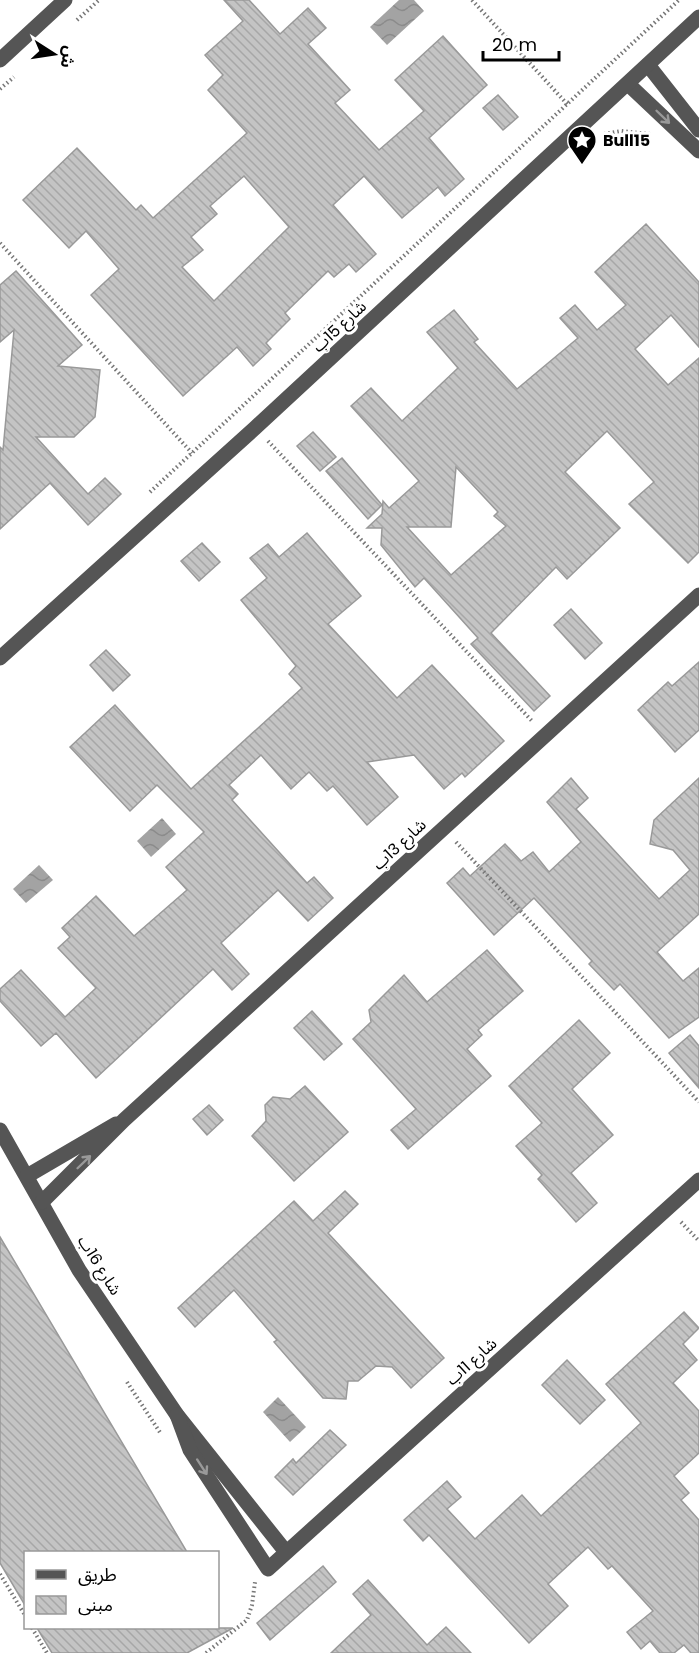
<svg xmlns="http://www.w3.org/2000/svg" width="699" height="1653" viewBox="0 0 699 1653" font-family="Poppins,'Noto Sans Arabic',sans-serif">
	<defs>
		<pattern id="water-waves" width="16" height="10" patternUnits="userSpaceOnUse" patternTransform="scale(1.5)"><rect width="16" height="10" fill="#a3a3a3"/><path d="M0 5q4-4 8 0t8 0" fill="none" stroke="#8b8b8b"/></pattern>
		<pattern id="building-back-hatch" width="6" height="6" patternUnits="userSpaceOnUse" patternTransform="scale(1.5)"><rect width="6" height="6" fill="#c4c4c4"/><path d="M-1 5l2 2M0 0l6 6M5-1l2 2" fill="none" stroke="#a7a7a7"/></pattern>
	</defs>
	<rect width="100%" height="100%" fill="#fff"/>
	<g fill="url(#water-waves)">
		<polygon points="399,0 414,0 424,11 387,45 370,27"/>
		<polygon points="162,818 176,834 151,857 137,841"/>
		<polygon points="39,865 53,880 26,903 13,889"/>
		<polygon points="278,1397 306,1427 290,1442 263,1412"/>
	</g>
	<g fill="url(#building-back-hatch)" stroke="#999" stroke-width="1.5" fill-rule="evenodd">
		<path d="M224,0H249L280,34L308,8L326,28L308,44L350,90L335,103L379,150L424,111L395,80L443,36L487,85L429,138L464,179L445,196L438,187L402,218L364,176L333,205L376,254L356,272L349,264L334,277L328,271L285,313L290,319L266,343L271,349L253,366L237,347L183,396L91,295L119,269L86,231L69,248L23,200L77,148L136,210L141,205L153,218L247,133L208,90L223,75L205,55L243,21ZM244,176L289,227L214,301L182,267L203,250L191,237L217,214L210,206Z"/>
		<polygon points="498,95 518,117 503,130 483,108"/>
		<path d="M646,224L699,282V347L671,315L635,349L668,385L699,358V552L688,563L629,504L654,482L607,431L565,472L620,528L567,579L556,567L491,633L550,696L534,711L471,644L478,638L424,578L415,587L381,545L382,528H367L382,514L383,501L389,508L419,481L351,406L371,388L402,421L458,368L427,332L454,310L478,339L474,342L517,389L578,338L560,318L575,305L597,330L626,305L595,272ZM456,467L498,512L494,516L506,526L451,575L407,527H451Z"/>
		<polygon points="16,271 82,345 58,366 100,370 95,417 74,437 36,437 88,494 105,478 121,494 88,525 50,483 0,529 0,447 3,450 14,330 0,342 0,285"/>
		<polygon points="313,432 336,457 320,471 297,446"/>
		<polygon points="342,458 382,505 368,519 326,471"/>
		<polygon points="307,533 361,596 328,624 397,698 432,665 504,741 465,777 462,773 444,789 414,755 367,762 398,797 367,825 333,786 327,791 309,772 291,789 261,755 229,785 238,794 232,800 307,883 314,877 333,898 308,921 278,890 221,943 249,974 232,990 213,969 96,1078 56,1033 41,1046 0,1001 0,989 21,970 65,1017 96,988 58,948 70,937 62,928 96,896 134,936 187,890 166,867 204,832 157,785 130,811 70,747 115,705 191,789 302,688 289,674 296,666 241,600 267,578 250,558 268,544 279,557"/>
		<polygon points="202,543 220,562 199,581 181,561"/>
		<polygon points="571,609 602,643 585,659 554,625"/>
		<polygon points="106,650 130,675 113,691 90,665"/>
		<polygon points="699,662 699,730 675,752 638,710 668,682 672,686"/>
		<polygon points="571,778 588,798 576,809 659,899 690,870 673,850 650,844 654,820 699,778 699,914 657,952 683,981 699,968 699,1017 669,1038 620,984 614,990 589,964 592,961 534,898 494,935 447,883 463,868 470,876 505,844 521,861 533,852 549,872 581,842 547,802"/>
		<polygon points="487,950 523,991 478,1030 482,1035 467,1049 491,1076 408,1149 391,1130 416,1109 353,1039 371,1022 369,1010 404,975 427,1002"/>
		<polygon points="312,1011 342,1044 324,1060 294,1028"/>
		<polygon points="579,1020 610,1053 572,1089 613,1135 571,1173 597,1203 576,1222 538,1179 542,1175 516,1146 542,1123 509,1086"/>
		<polygon points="690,1035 699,1046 699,1088 669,1053"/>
		<polygon points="305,1086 348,1132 294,1181 252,1136 266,1121 265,1105 273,1097 290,1099"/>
		<polygon points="209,1105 223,1120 207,1135 193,1119"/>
		<polygon points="345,1191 358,1204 328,1233 444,1358 411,1388 392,1367 376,1366 358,1381 348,1381 346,1399 323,1398 274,1342 277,1340 234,1290 195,1327 178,1308 294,1201 313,1221"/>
		<polygon points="0,1237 187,1552 26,1552 26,1607 0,1563"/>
		<polygon points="684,1312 699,1328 683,1344 697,1360 673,1383 699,1411 699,1453 674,1476 689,1493 681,1500 699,1520 699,1653 691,1653 684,1645 674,1653 660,1653 650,1641 641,1649 627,1632 653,1611 612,1566 608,1569 588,1547 548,1584 568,1606 529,1643 429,1535 423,1541 404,1520 447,1481 461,1497 447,1509 475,1539 522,1495 541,1516 641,1423 606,1384"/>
		<polygon points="567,1360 605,1400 580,1424 542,1385"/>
		<polygon points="330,1430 346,1445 293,1495 275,1477 293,1459 296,1463"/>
		<polygon points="323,1566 336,1582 270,1640 257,1623"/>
		<polygon points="368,1580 427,1645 446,1627 471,1653 331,1653 371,1615 353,1594"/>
		<polygon points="37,1628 233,1628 187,1653 52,1653"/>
	</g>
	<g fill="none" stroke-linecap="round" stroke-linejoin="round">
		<g stroke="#777" stroke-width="4" stroke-dasharray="1.5 3" stroke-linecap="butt">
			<polyline points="472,0 568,105"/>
			<polyline points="77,20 99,0"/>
			<polyline points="0,89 14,77"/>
			<polyline points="604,134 621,131 650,134"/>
			<polyline points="0,243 192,453"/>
			<polyline points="268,441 533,722"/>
			<polyline points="150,492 679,0"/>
			<polyline points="456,842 699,1102"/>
			<polyline points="681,1222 699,1241"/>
			<polyline points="127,1382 161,1434"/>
			<polyline points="0,1574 26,1617"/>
			<polyline points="32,1628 47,1653"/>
			<polyline points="206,1653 247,1620 252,1605 255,1582"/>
		</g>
		<g stroke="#555" stroke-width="15">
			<polyline points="0,60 65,0"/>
			<polyline points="648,65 699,130"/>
			<polyline points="628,84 699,151"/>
			<polyline points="0,658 255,428 699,17"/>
			<polyline points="0,1130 79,1270 177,1415 286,1552"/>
			<polyline points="27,1176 116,1124"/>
			<polyline points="42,1202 124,1120 699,595"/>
			<polyline points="177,1415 190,1450 268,1569 699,1180"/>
		</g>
	</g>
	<defs><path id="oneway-shaft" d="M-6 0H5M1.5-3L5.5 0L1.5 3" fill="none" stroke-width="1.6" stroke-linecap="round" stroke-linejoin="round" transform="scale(1.5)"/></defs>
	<g stroke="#999">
		<use href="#oneway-shaft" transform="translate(663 117) rotate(44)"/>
		<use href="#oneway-shaft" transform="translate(84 1162) rotate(-44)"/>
		<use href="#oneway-shaft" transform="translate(202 1467) rotate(57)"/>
	</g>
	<defs>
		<g id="sight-pin" transform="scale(1.5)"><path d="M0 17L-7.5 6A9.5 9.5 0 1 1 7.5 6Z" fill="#000" stroke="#fff"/><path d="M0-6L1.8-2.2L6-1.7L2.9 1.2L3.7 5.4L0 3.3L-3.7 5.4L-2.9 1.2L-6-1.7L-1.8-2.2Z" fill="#fff"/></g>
	</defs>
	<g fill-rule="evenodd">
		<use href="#sight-pin" x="582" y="140"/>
	</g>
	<g text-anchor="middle" stroke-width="6" stroke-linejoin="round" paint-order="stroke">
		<g font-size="16" font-weight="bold" fill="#000" stroke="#fff" text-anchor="start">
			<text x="603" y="146">Bull15</text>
		</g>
		<g font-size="16" fill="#000" stroke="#fff">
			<text transform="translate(339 326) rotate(-43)" y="6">شارع 15ب</text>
			<text transform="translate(399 844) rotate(-43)" y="6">شارع 13ب</text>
			<text transform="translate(100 1265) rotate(58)" y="6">شارع 16ب</text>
			<text transform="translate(471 1361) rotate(-42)" y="6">شارع 11ب</text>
		</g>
	</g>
	<rect x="24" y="1551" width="195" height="78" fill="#ffffff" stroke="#999999" stroke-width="1.5"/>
	<rect x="36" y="1570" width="30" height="9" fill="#555555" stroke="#999999" stroke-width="1.5"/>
	<text x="78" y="1581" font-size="18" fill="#000000">طريق</text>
	<rect x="36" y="1596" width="30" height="18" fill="url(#building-back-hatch)" stroke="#999999" stroke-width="1.5"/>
	<text x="78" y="1611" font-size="18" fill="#000000">مبنى</text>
	<g transform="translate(54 54) rotate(102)" stroke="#ffffff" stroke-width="4.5" paint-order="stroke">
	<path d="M0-4.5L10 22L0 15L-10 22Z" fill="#000000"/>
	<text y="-9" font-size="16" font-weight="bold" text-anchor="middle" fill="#000000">ش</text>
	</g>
	<path d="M483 51v9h76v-9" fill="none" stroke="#000000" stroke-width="3"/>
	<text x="492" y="51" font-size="18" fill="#000000" stroke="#ffffff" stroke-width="4.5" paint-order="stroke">20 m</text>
</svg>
